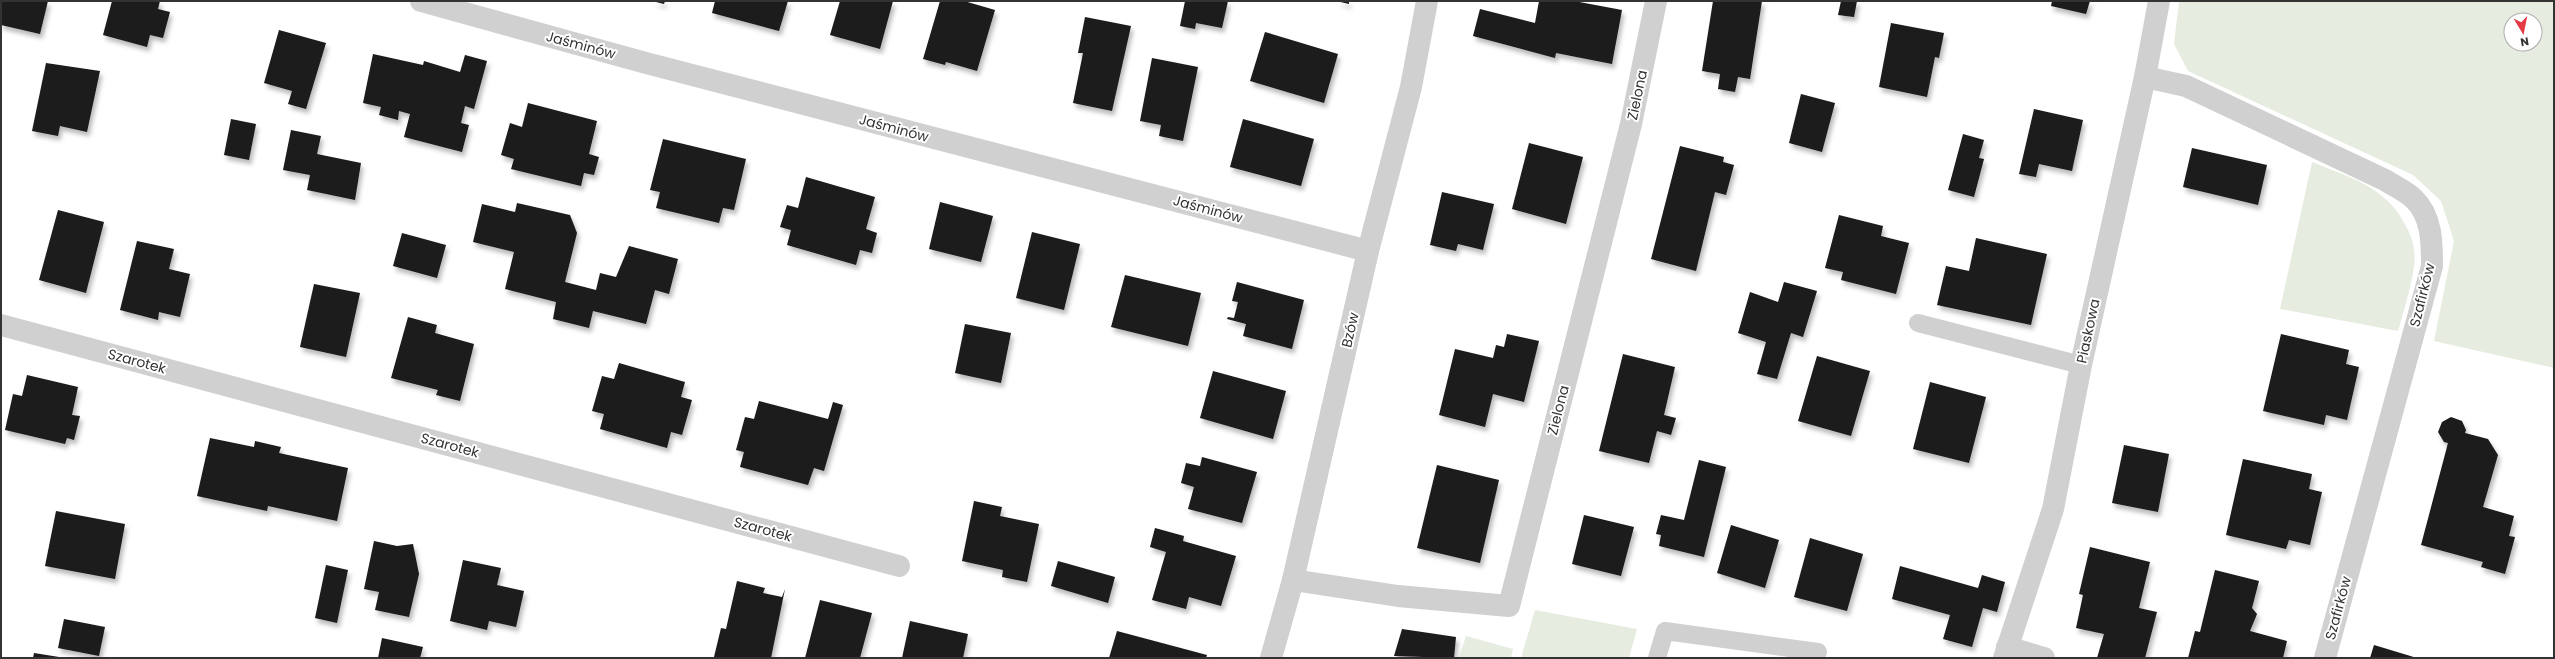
<svg xmlns="http://www.w3.org/2000/svg" width="2555" height="659" viewBox="0 0 2555 659" font-family="Poppins,sans-serif">
	<defs>
		<filter id="shadow"><feDropShadow dx="2.5" dy="4.5" stdDeviation="2" flood-color="#0004"/></filter>
	</defs>
	<rect width="100%" height="100%" fill="#fff"/>
	<g fill="#e6ecdf" fill-rule="evenodd">
		<path d="M2179,1H2554V368L2434,341L2454,241L2441,201L2413,175L2188,71L2174,44ZM2511,20H2535V44H2511Z"/>
		<path d="M2312,162C2353,179 2386,186 2407,228C2413,239 2416,253 2414,266C2411,288 2404,310 2398,331L2280,309Z"/>
		<polygon points="1535,610 1637,629 1629,658 1521,658"/>
		<polygon points="1466,636 1513,649 1511,658 1459,658"/>
	</g>
	<g fill="#1a1a1a" filter="url(#shadow)">
		<polygon points="1,1 48,1 40,34 1,25"/>
		<polygon points="112,1 160,1 158,9 170,12 163,38 150,35 147,47 103,35"/>
		<polygon points="652,1 665,1 664,4"/>
		<polygon points="715,1 788,1 779,31 712,13"/>
		<polygon points="840,1 893,1 880,49 830,35"/>
		<polygon points="940,1 964,1 995,10 977,71 946,62 945,65 923,59"/>
		<polygon points="1185,1 1228,1 1222,28 1196,23 1195,29 1180,26"/>
		<polygon points="1336,1 1349,1 1349,4"/>
		<polygon points="1539,1 1574,1 1622,10 1612,64 1556,53 1555,58 1473,36 1480,9 1535,23"/>
		<polygon points="1713,1 1762,1 1750,79 1738,77 1735,92 1718,89 1720,74 1702,71"/>
		<polygon points="1841,1 1857,1 1854,17 1838,15"/>
		<polygon points="2052,1 2090,1 2086,14 2051,6"/>
		<polygon points="1085,17 1131,26 1112,111 1073,103 1083,53 1078,53"/>
		<polygon points="1891,23 1944,33 1939,58 1935,57 1927,97 1879,87"/>
		<polygon points="279,30 326,43 306,109 288,104 292,91 264,83"/>
		<polygon points="1265,32 1338,54 1324,103 1250,81"/>
		<polygon points="373,54 423,65 424,61 460,72 465,55 487,61 474,109 465,106 461,123 469,125 462,152 404,137 410,114 399,111 398,120 379,115 381,107 363,103"/>
		<polygon points="1152,58 1198,67 1183,141 1159,136 1161,125 1140,121"/>
		<polygon points="46,63 100,71 87,132 60,126 58,136 32,131"/>
		<polygon points="1801,94 1835,103 1822,152 1789,143"/>
		<polygon points="528,103 597,121 589,154 599,157 594,175 584,173 581,186 511,169 514,159 501,155 510,123 522,127"/>
		<polygon points="2034,109 2083,120 2072,171 2039,164 2036,177 2019,174"/>
		<polygon points="231,119 256,124 249,160 224,155"/>
		<polygon points="1243,119 1314,139 1301,186 1230,167"/>
		<polygon points="291,130 321,136 317,154 361,163 355,200 307,190 310,175 283,170"/>
		<polygon points="1963,134 1984,140 1979,158 1984,159 1974,197 1948,190"/>
		<polygon points="663,139 746,159 734,210 723,208 719,223 656,208 660,192 650,190"/>
		<polygon points="1529,143 1583,157 1566,224 1512,209"/>
		<polygon points="1680,146 1724,157 1723,162 1734,165 1726,195 1715,192 1696,271 1651,259"/>
		<polygon points="2192,148 2267,165 2258,205 2183,187"/>
		<polygon points="806,177 875,197 866,229 877,233 872,253 860,250 856,265 787,245 791,230 780,227 787,205 798,208"/>
		<polygon points="1442,192 1494,204 1483,250 1458,244 1456,251 1430,245"/>
		<polygon points="940,202 993,216 981,262 929,249"/>
		<polygon points="517,203 570,215 577,233 565,282 596,290 600,273 616,277 629,246 678,259 669,294 655,290 646,324 593,311 589,328 553,319 556,302 505,289 514,252 473,242 482,204 515,212"/>
		<polygon points="58,210 104,222 86,293 39,280"/>
		<polygon points="1839,215 1883,226 1881,236 1909,243 1896,294 1841,280 1843,272 1825,268"/>
		<polygon points="1032,232 1080,244 1064,310 1016,298"/>
		<polygon points="402,233 446,245 437,278 393,266"/>
		<polygon points="1976,238 2047,254 2031,325 1937,305 1946,266 1969,271"/>
		<polygon points="137,241 174,249 169,269 190,274 180,317 159,312 158,320 120,310"/>
		<polygon points="1125,275 1201,293 1188,346 1111,327"/>
		<polygon points="1237,282 1304,300 1292,349 1243,336 1246,324 1227,319 1228,317 1234,318 1238,302 1232,301"/>
		<polygon points="1784,282 1817,291 1803,337 1791,333 1777,379 1757,374 1766,342 1738,333 1750,292 1778,302"/>
		<polygon points="314,284 360,293 346,357 300,347"/>
		<polygon points="408,317 437,325 435,333 474,344 460,401 436,395 438,390 391,378"/>
		<polygon points="965,324 1011,333 1001,383 955,373"/>
		<polygon points="1507,334 1539,341 1524,402 1493,394 1485,427 1439,415 1455,349 1493,358 1496,345 1504,347"/>
		<polygon points="2281,334 2349,350 2346,364 2359,367 2347,420 2326,415 2324,425 2263,411"/>
		<polygon points="1623,354 1675,367 1664,415 1676,418 1671,435 1657,431 1649,463 1599,451"/>
		<polygon points="1817,356 1870,371 1851,436 1798,421"/>
		<polygon points="619,363 685,382 681,397 692,400 682,435 671,432 667,448 600,429 604,414 592,411 602,376 614,379"/>
		<polygon points="1213,371 1286,391 1273,439 1200,418"/>
		<polygon points="27,375 78,387 72,415 80,416 74,440 67,438 65,444 5,430 13,394 22,396"/>
		<polygon points="1930,382 1986,397 1969,463 1913,449"/>
		<polygon points="759,401 828,419 833,402 843,405 824,471 814,468 808,485 740,467 744,452 736,450 745,417 754,419"/>
		<polygon points="2451,417 2462,421 2466,430 2465,433 2488,439 2498,455 2483,507 2514,516 2509,536 2515,537 2505,574 2481,567 2483,562 2421,545 2448,443 2444,442 2438,432 2442,422"/>
		<polygon points="210,438 254,447 255,441 281,447 279,453 348,468 337,521 268,506 267,511 197,496"/>
		<polygon points="2124,445 2169,454 2158,512 2112,503"/>
		<polygon points="1202,457 1257,472 1242,523 1188,509 1194,487 1181,483 1186,463 1200,466"/>
		<polygon points="2243,459 2312,474 2309,489 2322,492 2310,545 2289,540 2286,549 2226,535"/>
		<polygon points="1699,460 1726,467 1704,557 1659,546 1661,535 1656,534 1661,515 1684,520"/>
		<polygon points="1437,465 1499,480 1480,563 1417,548"/>
		<polygon points="974,501 1002,507 1000,516 1039,524 1027,582 1002,577 1003,570 962,561"/>
		<polygon points="56,511 125,524 115,579 45,566"/>
		<polygon points="1584,515 1634,527 1621,576 1572,564"/>
		<polygon points="1731,525 1779,540 1765,588 1717,573"/>
		<polygon points="1155,528 1184,536 1183,541 1236,556 1221,606 1189,597 1186,609 1152,600 1166,552 1150,547"/>
		<polygon points="1810,538 1863,554 1847,611 1794,597"/>
		<polygon points="374,541 397,546 413,544 419,574 409,617 375,610 379,592 364,589"/>
		<polygon points="2090,547 2150,562 2139,608 2157,612 2145,658 2097,658 2104,634 2076,628 2083,595 2079,594"/>
		<polygon points="463,560 501,568 497,585 524,591 516,627 489,621 487,630 450,621"/>
		<polygon points="1058,561 1115,577 1108,603 1051,586"/>
		<polygon points="326,565 348,570 337,623 315,618"/>
		<polygon points="1900,566 1978,588 1982,575 2005,582 1997,612 1983,608 1972,647 1943,639 1950,615 1892,599"/>
		<polygon points="2215,570 2259,581 2252,608 2257,614 2250,631 2287,641 2283,658 2188,658 2195,631 2200,632"/>
		<polygon points="737,581 765,588 763,593 782,597 785,589 771,658 714,657 721,628 726,629"/>
		<polygon points="820,600 872,613 860,658 805,658"/>
		<polygon points="64,619 105,627 99,656 58,648"/>
		<polygon points="910,621 968,634 963,658 902,658"/>
		<polygon points="1402,629 1456,637 1454,658 1394,656"/>
		<polygon points="1117,631 1207,655 1206,658 1109,658"/>
		<polygon points="382,638 423,647 420,658 378,658"/>
		<polygon points="2374,645 2417,658 2370,658"/>
		<polygon points="34,653 59,657 59,658 33,658"/>
	</g>
	<g fill="none" stroke-linecap="round" stroke-linejoin="round">
		<g stroke="#d0d0d0" stroke-width="18">
			<polyline points="1918,323 2081,365"/>
			<polyline points="1657,658 1665,631 1818,652"/>
		</g>
		<g stroke="#d0d0d0" stroke-width="22">
			<polyline points="421,1 646,63 1368,251"/>
			<path d="M2145,77L2186,86L2385,180C2394,186 2406,191 2414,199C2432,216 2432,243 2432,266L2325,658"/>
			<polyline points="1,325 899,566"/>
			<polyline points="1293,580 1398,596 1509,606 1631,124 1656,1"/>
			<polyline points="2007,647 2044,658"/>
			<polyline points="1271,658 1293,580 1368,251 1411,87 1427,1"/>
			<polyline points="2004,658 2053,509 2081,365 2145,77 2159,1"/>
		</g>
	</g>
	<g text-anchor="middle" stroke-width="4" stroke-linejoin="round" paint-order="stroke">
		<g font-size="14" fill="#333" stroke="#fff">
			<text transform="translate(581 45) rotate(15)" y="5">Jaśminów</text>
			<text transform="translate(1637 95) rotate(-78)" y="5">Zielona</text>
			<text transform="translate(894 128) rotate(15)" y="5">Jaśminów</text>
			<text transform="translate(1208 209) rotate(15)" y="5">Jaśminów</text>
			<text transform="translate(2422 295) rotate(-76)" y="5">Szafirków</text>
			<text transform="translate(1350 330) rotate(-77)" y="5">Bzów</text>
			<text transform="translate(2088 331) rotate(-78)" y="5">Piaskowa</text>
			<text transform="translate(137 361) rotate(15)" y="5">Szarotek</text>
			<text transform="translate(1558 410) rotate(-76)" y="5">Zielona</text>
			<text transform="translate(450 445) rotate(15)" y="5">Szarotek</text>
			<text transform="translate(763 529) rotate(15)" y="5">Szarotek</text>
			<text transform="translate(2338 608) rotate(-75)" y="5">Szafirków</text>
		</g>
	</g>
	<rect width="2555" height="659" fill="none" stroke="#333333" stroke-width="4"/>
	<g transform="translate(2523 32) rotate(170)"><circle r="19" fill="#ffffff" stroke="#adadad"/>
	<path d="M0-3L7 15L0 10L-7 15Z" fill="#e63946"/>
	<text y="-6" font-size="11" font-weight="bold" text-anchor="middle" fill="#333333">N</text>
	</g>
</svg>
